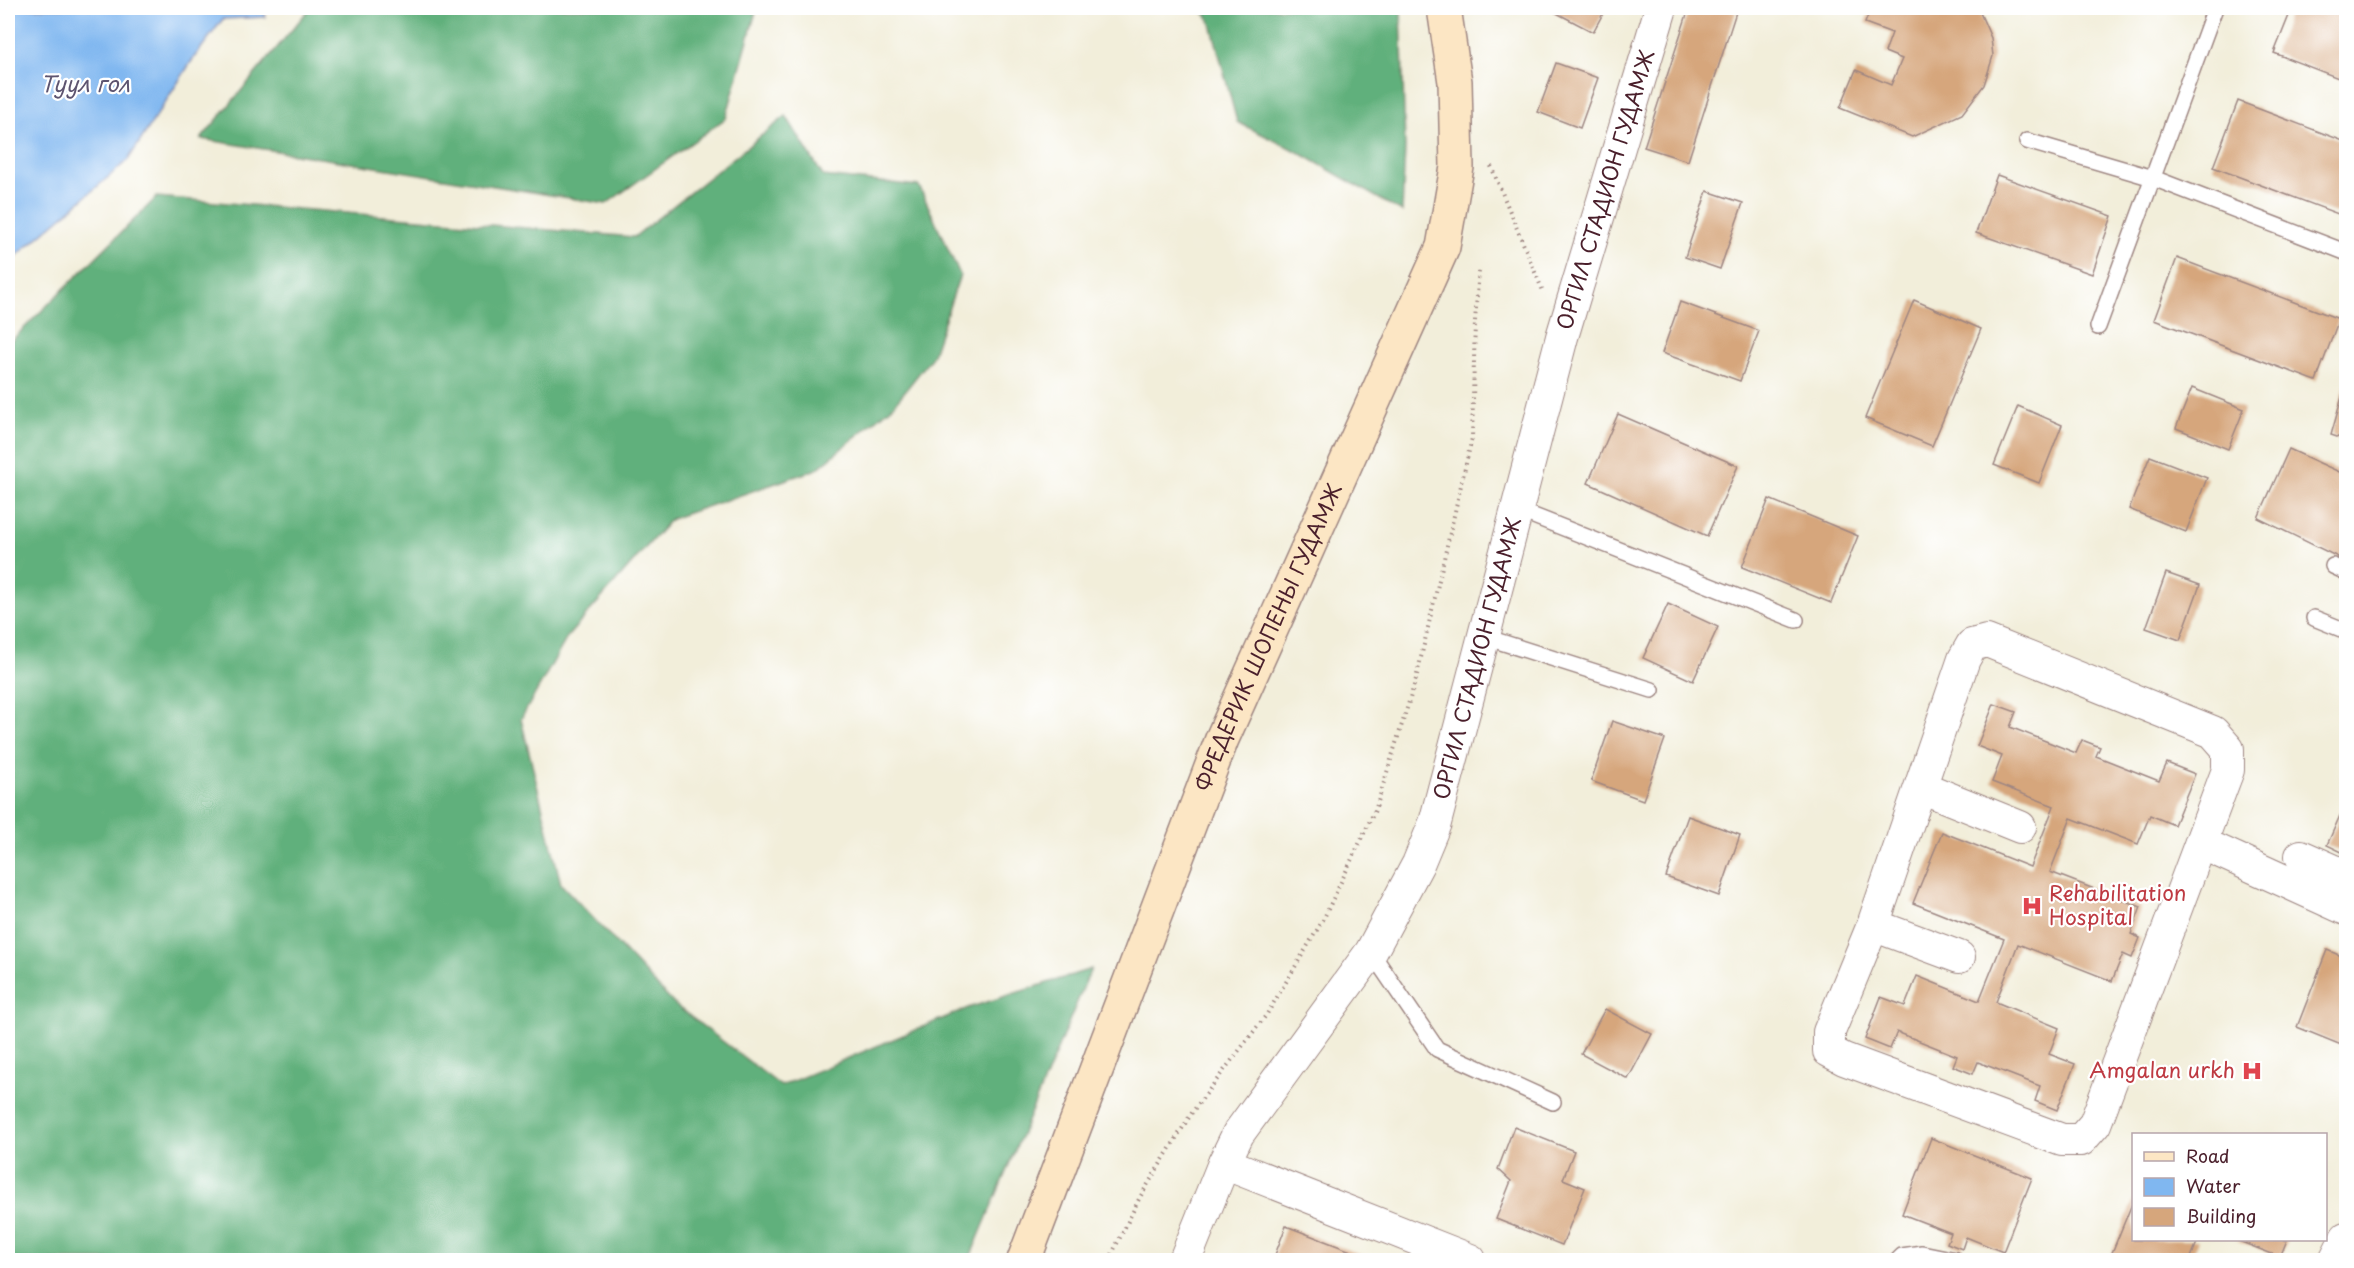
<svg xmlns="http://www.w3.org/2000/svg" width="2354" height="1268" viewBox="0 0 2354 1268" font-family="'Playpen Sans',sans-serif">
	<rect width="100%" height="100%" fill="#fff"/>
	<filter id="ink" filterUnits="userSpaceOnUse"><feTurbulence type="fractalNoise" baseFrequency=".0167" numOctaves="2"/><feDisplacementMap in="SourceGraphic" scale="12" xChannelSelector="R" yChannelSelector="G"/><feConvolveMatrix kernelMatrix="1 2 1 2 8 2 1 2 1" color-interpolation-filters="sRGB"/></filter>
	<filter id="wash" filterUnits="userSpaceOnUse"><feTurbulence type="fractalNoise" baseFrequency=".008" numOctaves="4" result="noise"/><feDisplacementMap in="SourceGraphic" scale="24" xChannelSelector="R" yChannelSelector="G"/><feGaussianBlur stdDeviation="1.35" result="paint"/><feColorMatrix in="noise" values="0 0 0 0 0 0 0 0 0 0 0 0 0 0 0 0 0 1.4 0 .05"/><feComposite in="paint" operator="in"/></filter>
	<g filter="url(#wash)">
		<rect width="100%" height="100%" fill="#f2eeda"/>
		<g fill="#60b07b" stroke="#556853" stroke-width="1.5">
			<polygon points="310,8 757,8 726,118 606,204 201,139"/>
			<polygon points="1199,8 1401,8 1405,148 1402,212 1300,153 1237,122 1210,20"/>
			<polygon points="786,116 823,176 919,186 960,275 932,357 894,405 817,469 671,519 568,636 521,719 561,884 674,1004 781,1086 968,1008 1091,969 969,1260 8,1260 8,344 157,197 634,237"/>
		</g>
		<polygon fill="#80b7f0" stroke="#656b8e" stroke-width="1.5" points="8,8 266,8 265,17 223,19 193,59 128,160 8,263"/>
		<g id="blocks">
			<g fill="#d6a67c">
				<polygon points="1547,8 1606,8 1593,32"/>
				<polygon points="1689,8 1723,8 1736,12 1688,161 1644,147"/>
				<polygon points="1871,8 1978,8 1991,38 1993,56 1984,85 1962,114 1912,137 1840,108 1856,70 1891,85 1902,59 1885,52 1892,33 1865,23"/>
				<polygon points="2292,8 2346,8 2346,81 2274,53"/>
				<polygon points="1556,63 1598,78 1580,128 1538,112"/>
				<polygon points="2238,101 2346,142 2346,217 2213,167"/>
				<polygon points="1997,175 2112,216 2092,274 1976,233"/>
				<polygon points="1707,191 1743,203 1720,269 1685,257"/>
				<polygon points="2177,258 2339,319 2316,381 2154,320"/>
				<polygon points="1914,300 1981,329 1932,446 1865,418"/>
				<polygon points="1680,302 1759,331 1740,381 1662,353"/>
				<polygon points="2346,383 2346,440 2331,435"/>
				<polygon points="2192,388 2244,409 2228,449 2176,428"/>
				<polygon points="2018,406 2062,425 2039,483 1994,465"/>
				<polygon points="1618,414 1738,466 1707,536 1588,483"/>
				<polygon points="2289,449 2346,475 2346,561 2258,518"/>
				<polygon points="2150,456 2207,478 2186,532 2129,509"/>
				<polygon points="1769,499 1858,536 1831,603 1742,567"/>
				<polygon points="2166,573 2200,585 2180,640 2146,628"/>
				<polygon points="1668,604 1718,627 1693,681 1643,658"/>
				<polygon points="1994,704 2016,712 2010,727 2076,753 2082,740 2100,747 2096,756 2159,781 2167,763 2195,774 2174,825 2150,815 2138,844 2071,818 2050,872 2141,907 2131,934 2140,938 2132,958 2123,954 2112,981 2018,944 1996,1002 2059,1028 2049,1054 2075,1064 2057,1110 2035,1101 2040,1086 1978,1062 1973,1074 1953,1066 1957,1056 1897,1032 1890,1049 1865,1039 1881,997 1905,1006 1917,976 1979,1001 2004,939 1913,903 1942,832 2030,867 2054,806 1992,782 2002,756 1977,746"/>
				<polygon points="1612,721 1665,739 1643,800 1591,781"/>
				<polygon points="2346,802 2346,854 2327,845"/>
				<polygon points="1688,816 1740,835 1719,896 1666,877"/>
				<polygon points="2327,950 2346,958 2346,1047 2297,1027"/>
				<polygon points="1605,1009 1652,1034 1628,1079 1581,1054"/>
				<polygon points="1514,1127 1574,1151 1563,1179 1585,1188 1562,1245 1496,1219 1511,1181 1498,1169"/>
				<polygon points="1931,1138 2032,1178 2003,1252 1966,1237 1962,1249 1947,1243 1951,1233 1902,1214"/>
				<polygon points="2134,1199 2134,1240 2198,1240 2190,1260 2109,1260"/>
				<polygon points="1286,1226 1374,1260 1273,1260"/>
				<polygon points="2236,1240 2287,1240 2280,1257"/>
			</g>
		</g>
	</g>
	<g filter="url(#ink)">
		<use href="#blocks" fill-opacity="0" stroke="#9e8682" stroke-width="1.5"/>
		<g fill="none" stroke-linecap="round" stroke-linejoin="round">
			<g stroke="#9e8682" stroke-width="18">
				<g id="lane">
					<polyline points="2027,141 2153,178 2345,252"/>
					<polyline points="2098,327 2215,8"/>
					<polyline points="1516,509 1796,620"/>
					<polyline points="2333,566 2346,572"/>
					<polyline points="2314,618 2346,631"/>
					<polyline points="1482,636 1652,690"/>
					<polyline points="1371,952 1437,1049 1553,1102"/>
					<polyline points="1898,1260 1902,1256 1922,1253 1956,1260"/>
				</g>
			</g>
			<g stroke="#9e8682" stroke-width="34">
				<g id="street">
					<polygon points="1987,641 2213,732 2228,749 2228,770 2095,1124 2081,1140 2062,1140 1844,1059 1829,1051 1829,1032 1873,925 1964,659 1972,645"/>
					<polyline points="1921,787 2020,827"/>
					<polyline points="2201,843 2346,909"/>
					<polyline points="2301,856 2346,876"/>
					<polyline points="1873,925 1959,957"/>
					<polyline points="1224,1163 1470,1260"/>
					<path id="s1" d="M1185,1260L1224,1163L1238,1134L1371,952L1418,864L1435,823L1562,337L1661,8"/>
					<polyline points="2335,1260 2346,1238"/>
				</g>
			</g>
			<g stroke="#9e8682" stroke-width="36">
				<g id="secondary">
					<path id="s2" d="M1024,1260L1222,739L1443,247L1457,167L1455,82L1444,8"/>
				</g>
			</g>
			<g stroke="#9e8682" stroke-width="4" stroke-dasharray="1.5 4.5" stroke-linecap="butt">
				<polyline points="1491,166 1542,289"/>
				<polyline points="1109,1260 1140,1197 1193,1111 1267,1014 1323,920 1376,808 1416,679 1472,438 1475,321 1479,270"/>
			</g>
			<use href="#lane" stroke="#fff" stroke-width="15"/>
			<use href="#street" stroke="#fff" stroke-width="32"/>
			<use href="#secondary" stroke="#fce6c4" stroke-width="33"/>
		</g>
	</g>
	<defs>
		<g id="hospital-bare" transform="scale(1.62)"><path d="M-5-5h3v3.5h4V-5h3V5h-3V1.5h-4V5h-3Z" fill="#e0444e" stroke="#fff" stroke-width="2.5" paint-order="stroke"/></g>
	</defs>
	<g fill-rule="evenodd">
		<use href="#hospital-bare" x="2032" y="906"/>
		<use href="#hospital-bare" x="2252" y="1071"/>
	</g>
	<g text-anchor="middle" stroke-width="4.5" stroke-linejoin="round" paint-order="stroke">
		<g font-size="21" fill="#4a1f2b" stroke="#fff">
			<text dy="7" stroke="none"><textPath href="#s1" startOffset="1162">ОРГИЛ СТАДИОН ГУДАМЖ</textPath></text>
			<text dy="7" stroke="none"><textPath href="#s2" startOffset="669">ФРЕДЕРИК ШОПЕНЫ ГУДАМЖ</textPath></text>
			<text dy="7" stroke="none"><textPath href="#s1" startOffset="676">ОРГИЛ СТАДИОН ГУДАМЖ</textPath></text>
		</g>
		<g font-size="21" fill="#be3a42" stroke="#fff" text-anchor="start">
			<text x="2049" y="901">Rehabilitation<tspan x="2049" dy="24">Hospital</tspan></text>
			<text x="2235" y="1078" text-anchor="end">Amgalan urkh</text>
		</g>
		<g font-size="22" font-style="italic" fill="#5d5470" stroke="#fff">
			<text x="85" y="92">Туул гол</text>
		</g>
	</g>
	<rect width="2354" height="1268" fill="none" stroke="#fff" stroke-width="30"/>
	<rect x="2132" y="1133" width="195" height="108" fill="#ffffff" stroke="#b7a5aa" stroke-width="1.5"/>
	<rect x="2144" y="1152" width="30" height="9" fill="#fce6c4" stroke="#b7a5aa" stroke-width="1.5"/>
	<text x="2186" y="1163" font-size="18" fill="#4a1f2b">Road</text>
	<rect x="2144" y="1178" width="30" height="18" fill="#80b7f0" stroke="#b7a5aa" stroke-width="1.5"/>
	<text x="2186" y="1193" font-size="18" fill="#4a1f2b">Water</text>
	<rect x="2144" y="1208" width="30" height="18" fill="#d6a67c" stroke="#b7a5aa" stroke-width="1.5"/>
	<text x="2186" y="1223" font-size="18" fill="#4a1f2b">Building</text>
</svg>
